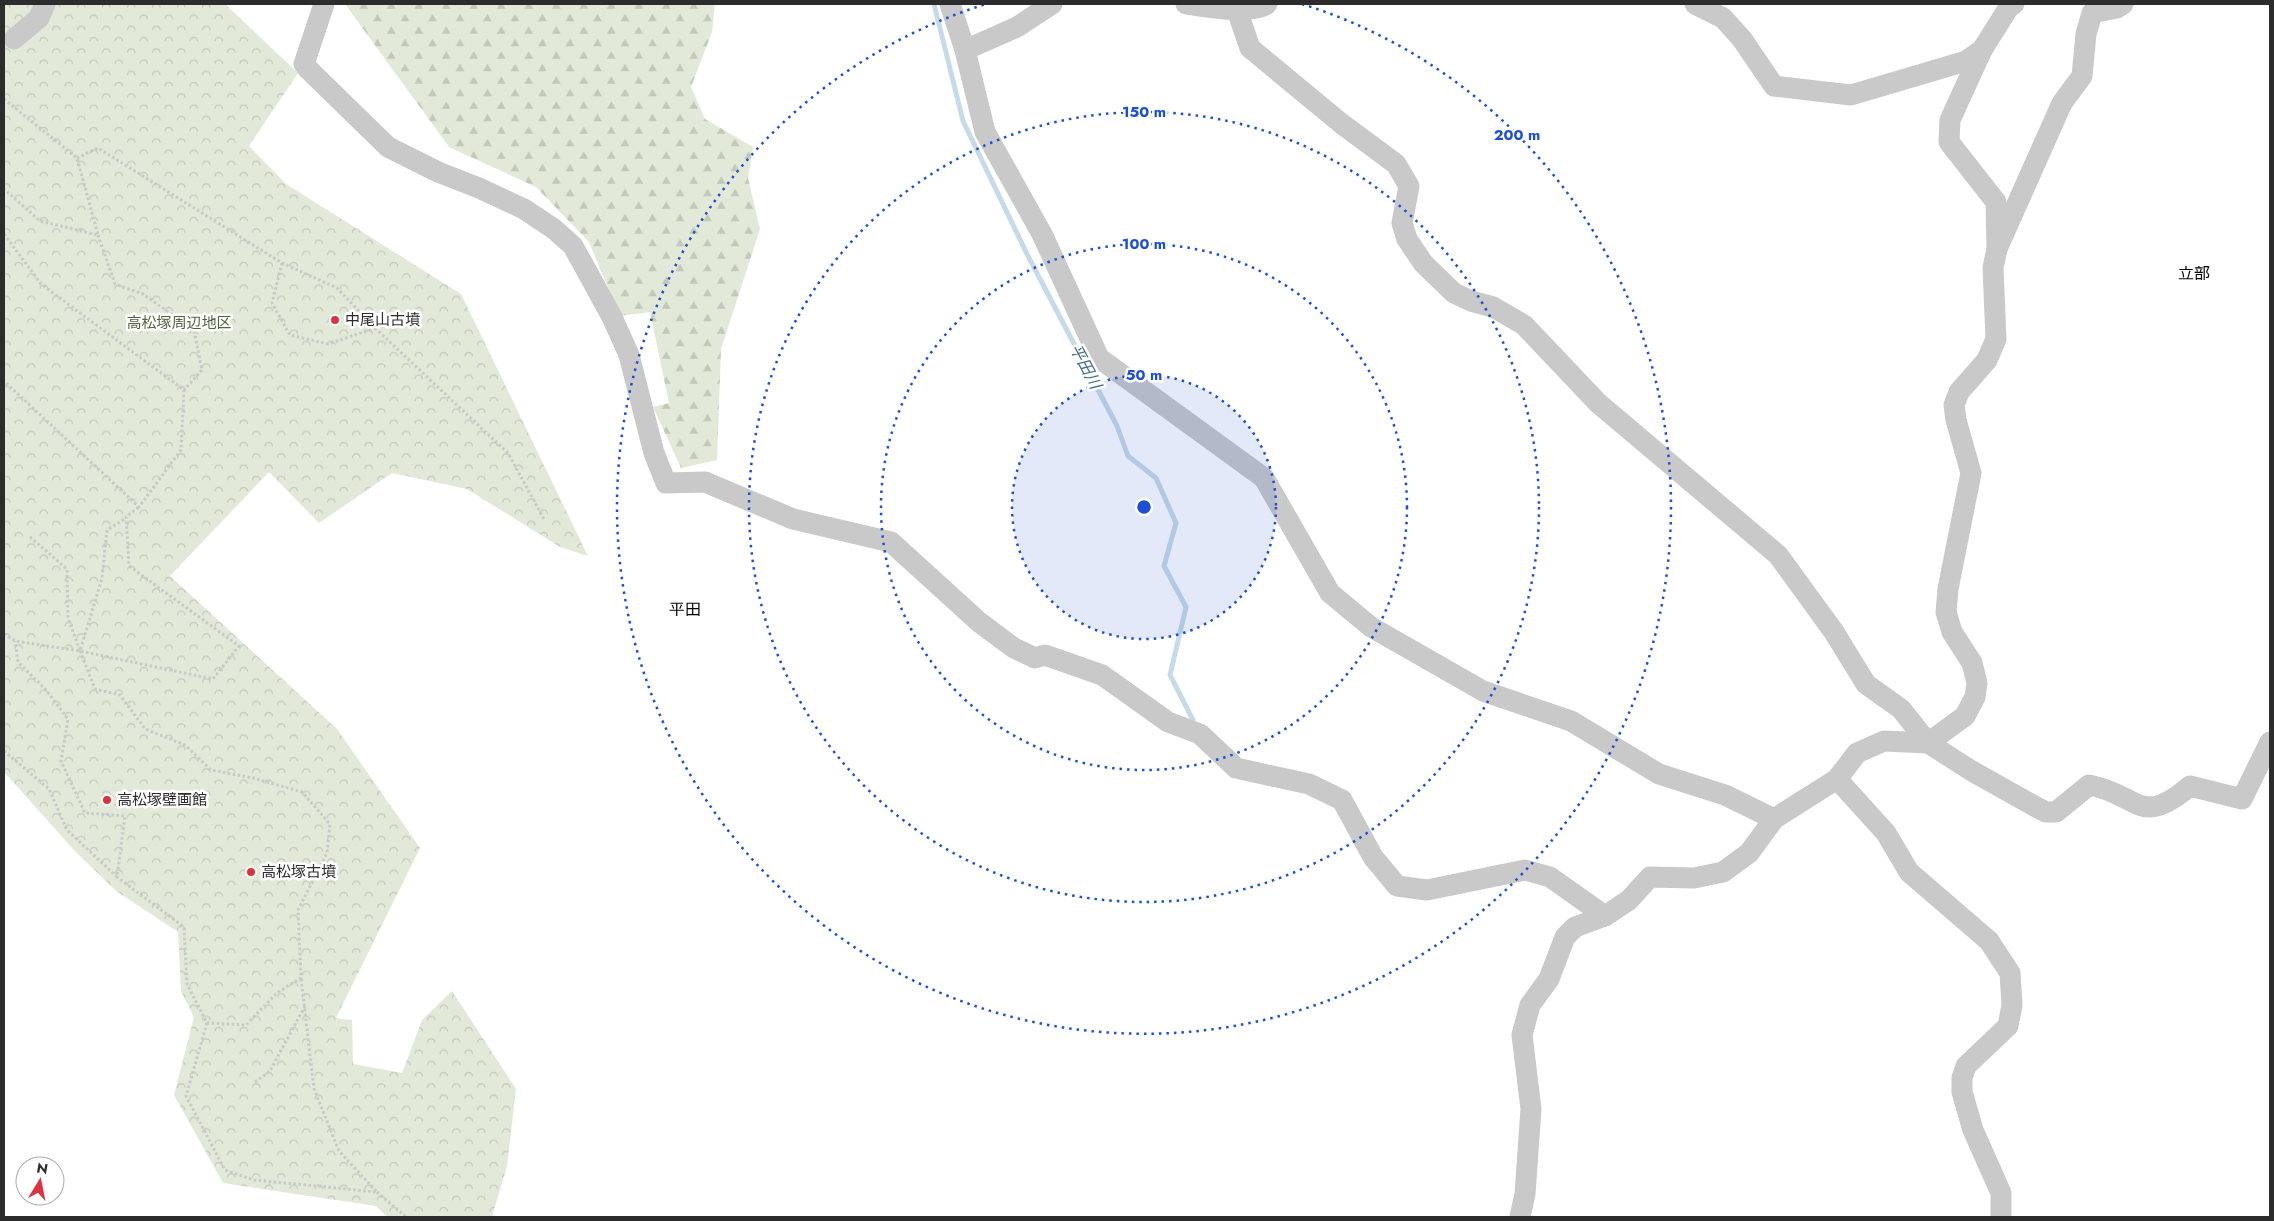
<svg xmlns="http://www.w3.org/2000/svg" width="2274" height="1221" viewBox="0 0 2274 1221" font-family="Jost,'Noto Sans JP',sans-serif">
	<defs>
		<pattern id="forest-firs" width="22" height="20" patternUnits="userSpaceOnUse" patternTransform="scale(1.25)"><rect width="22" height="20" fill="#e2e9d9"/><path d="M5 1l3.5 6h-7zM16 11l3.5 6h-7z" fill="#c2c8ba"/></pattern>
		<pattern id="park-crowns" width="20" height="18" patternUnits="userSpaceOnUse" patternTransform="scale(1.25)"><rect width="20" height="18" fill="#e2e9d9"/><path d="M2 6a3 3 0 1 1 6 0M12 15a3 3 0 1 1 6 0" fill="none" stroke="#c2c8ba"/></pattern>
	</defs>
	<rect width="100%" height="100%" fill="#fff"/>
	<polygon fill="url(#forest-firs)" points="345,4 715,4 712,32 691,87 705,119 753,147 748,178 760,229 721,349 717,460 681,468 653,407 669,403 650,312 620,316 589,242 536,187 449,147"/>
	<polygon fill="url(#park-crowns)" points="4,4 225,4 298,73 249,146 286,184 461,294 588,556 560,547 467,489 392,473 319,523 269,472 170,576 337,729 420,848 336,1018 352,1020 353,1064 402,1073 422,1020 452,991 516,1089 507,1166 492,1217 387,1217 376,1206 223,1183 174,1095 194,1017 181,991 178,932 116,891 73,849 4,772"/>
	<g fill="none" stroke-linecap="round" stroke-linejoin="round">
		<polyline stroke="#c6dbe9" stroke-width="5" points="934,4 963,121 1028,256 1117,426 1128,456 1156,478 1176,523 1164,566 1186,607 1170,675 1193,720"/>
		<g stroke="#c9c9c9" stroke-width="3" stroke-dasharray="2.5 2.5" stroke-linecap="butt">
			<polyline points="4,99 77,158 98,235 40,221 4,189"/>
			<polyline points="77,158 98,148 282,263 337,288 375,328 328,344 290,335 272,303 282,263"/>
			<polyline points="4,234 41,284 184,390 181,450 139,507 4,381"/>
			<polyline points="98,235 115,284 143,294 194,330 202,370 184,390"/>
			<polyline points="375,328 508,453 545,521"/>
			<polyline points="30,537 67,569 68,618 80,651 102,578 107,530 126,518"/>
			<polyline points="4,634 15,641 80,651 213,679 239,646 129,566 126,517 139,507"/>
			<polyline points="80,651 95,689 120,695 145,729 185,745 211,770 253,778 302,792 330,824 327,853 298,910 301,978 277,993 246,1025 207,1023 187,984 184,927 117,877"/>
			<polyline points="4,751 49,789 67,830 117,877 125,816 85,813 61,761 68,719 46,690 18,662 15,641"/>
			<polyline points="207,1023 186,1096 225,1170 254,1180 377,1192 339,1151 314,1089 301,978"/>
			<polyline points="255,1082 270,1071 305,1006"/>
			<polyline points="377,1192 406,1217"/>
		</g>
		<g stroke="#c9c9c9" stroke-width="21">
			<polyline points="324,4 304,64 307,68 388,147 438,172 479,188 524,209 554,229 573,246 612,317 629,355 654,453 666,483 705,482 793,519 891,542 979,622 1014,648 1035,658 1045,655 1102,675 1168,722 1200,734 1236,768 1309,784 1342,800 1373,857 1397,886 1427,890 1525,870 1550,877 1605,916"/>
			<polyline points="950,4 965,50 985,132 1042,234 1099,358 1264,478 1330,593 1371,627 1483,691 1571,721 1659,774 1725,795 1774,819"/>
			<path d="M1186,4C1204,7 1252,15 1267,4"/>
			<polyline points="1695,4 1723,18 1742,39 1774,86 1851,95 1966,61 1982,50 2009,7 2014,4"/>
			<path d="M1237,10L1250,48L1342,124L1396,164L1409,186L1402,223L1407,239L1423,263L1454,293L1471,301L1493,307L1524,325L1598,403L1778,555L1834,632L1866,684L1901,709L1928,743L1972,771L2038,808L2046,812H2056L2089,785C2139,794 2139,829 2190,786L2242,799L2270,742"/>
			<polyline points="14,39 39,18 45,4"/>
			<polyline points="965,50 1017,27 1052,4"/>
			<polyline points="1982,50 1950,120 1949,142 1996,202 1997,247"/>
			<polyline points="1837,779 1886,833 1909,872 1989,941 2010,973 2012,1005 2008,1026 1966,1066 1962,1078 1962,1092 1973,1130 2001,1193 2001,1217"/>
			<polyline points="1520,1217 1525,1194 1531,1109 1522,1035 1530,1005 1549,979 1565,937 1575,927 1605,916 1629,900 1650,877 1694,878 1723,872 1749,853 1774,819 1837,779 1857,753 1884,741 1928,743 1965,716 1975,697 1977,683 1972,663 1952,632 1946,612 1948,589 1971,473 1956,420 1954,405 1959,392 1987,360 1996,339 1993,268 1997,249 2062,103 2082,76 2086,34 2092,13 2117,8 2123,4"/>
		</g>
	</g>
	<circle cx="1144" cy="507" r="132" fill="#1d4ed8" fill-opacity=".12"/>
	<g fill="none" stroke="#1d4ed8" stroke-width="2.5" stroke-dasharray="2.5 5">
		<circle cx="1144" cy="507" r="132"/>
		<circle cx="1144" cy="507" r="263"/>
		<circle cx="1144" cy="507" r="395"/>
		<path d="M1302 4A527 527 0 1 1 986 4"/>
	</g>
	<g fill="#dd3341" stroke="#fff" stroke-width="2">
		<circle cx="335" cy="320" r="5"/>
		<circle cx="107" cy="800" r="5"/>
		<circle cx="251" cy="872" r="5"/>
	</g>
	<g text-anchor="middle" stroke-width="5" stroke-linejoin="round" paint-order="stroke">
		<g font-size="15" fill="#2c2c2c" stroke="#fff" text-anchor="start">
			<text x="345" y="325">中尾山古墳</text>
			<text x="117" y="805">高松塚壁画館</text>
			<text x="261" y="877">高松塚古墳</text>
		</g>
		<g font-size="15" fill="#4f653b" stroke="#fff">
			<text x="179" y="328">高松塚周辺地区</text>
		</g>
		<g font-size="16" fill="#000" stroke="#fff">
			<text x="2194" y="279">立部</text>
			<text x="685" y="615">平田</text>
		</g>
		<g font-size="16" font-style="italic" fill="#3e6d89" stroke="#fff">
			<text transform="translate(1086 366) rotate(62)" y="6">平田川</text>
		</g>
	</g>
	<circle cx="1144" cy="507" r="8" fill="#1d4ed8" stroke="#fff" stroke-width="2.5"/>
	<g font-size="15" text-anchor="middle" font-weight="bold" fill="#1d4ed8" stroke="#fff" stroke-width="5" stroke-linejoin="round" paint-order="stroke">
		<text x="1144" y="117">150 m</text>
		<text x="1517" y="140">200 m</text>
		<text x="1144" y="249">100 m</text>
		<text x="1144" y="380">50 m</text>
	</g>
	<rect width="2274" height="1221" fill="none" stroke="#2c2c2c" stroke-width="10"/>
	<g transform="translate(40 1181) rotate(10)"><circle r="24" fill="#ffffff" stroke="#ababab"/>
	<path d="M0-4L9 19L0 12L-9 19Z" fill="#dd3341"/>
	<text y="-8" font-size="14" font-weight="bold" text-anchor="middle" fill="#2c2c2c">N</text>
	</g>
</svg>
